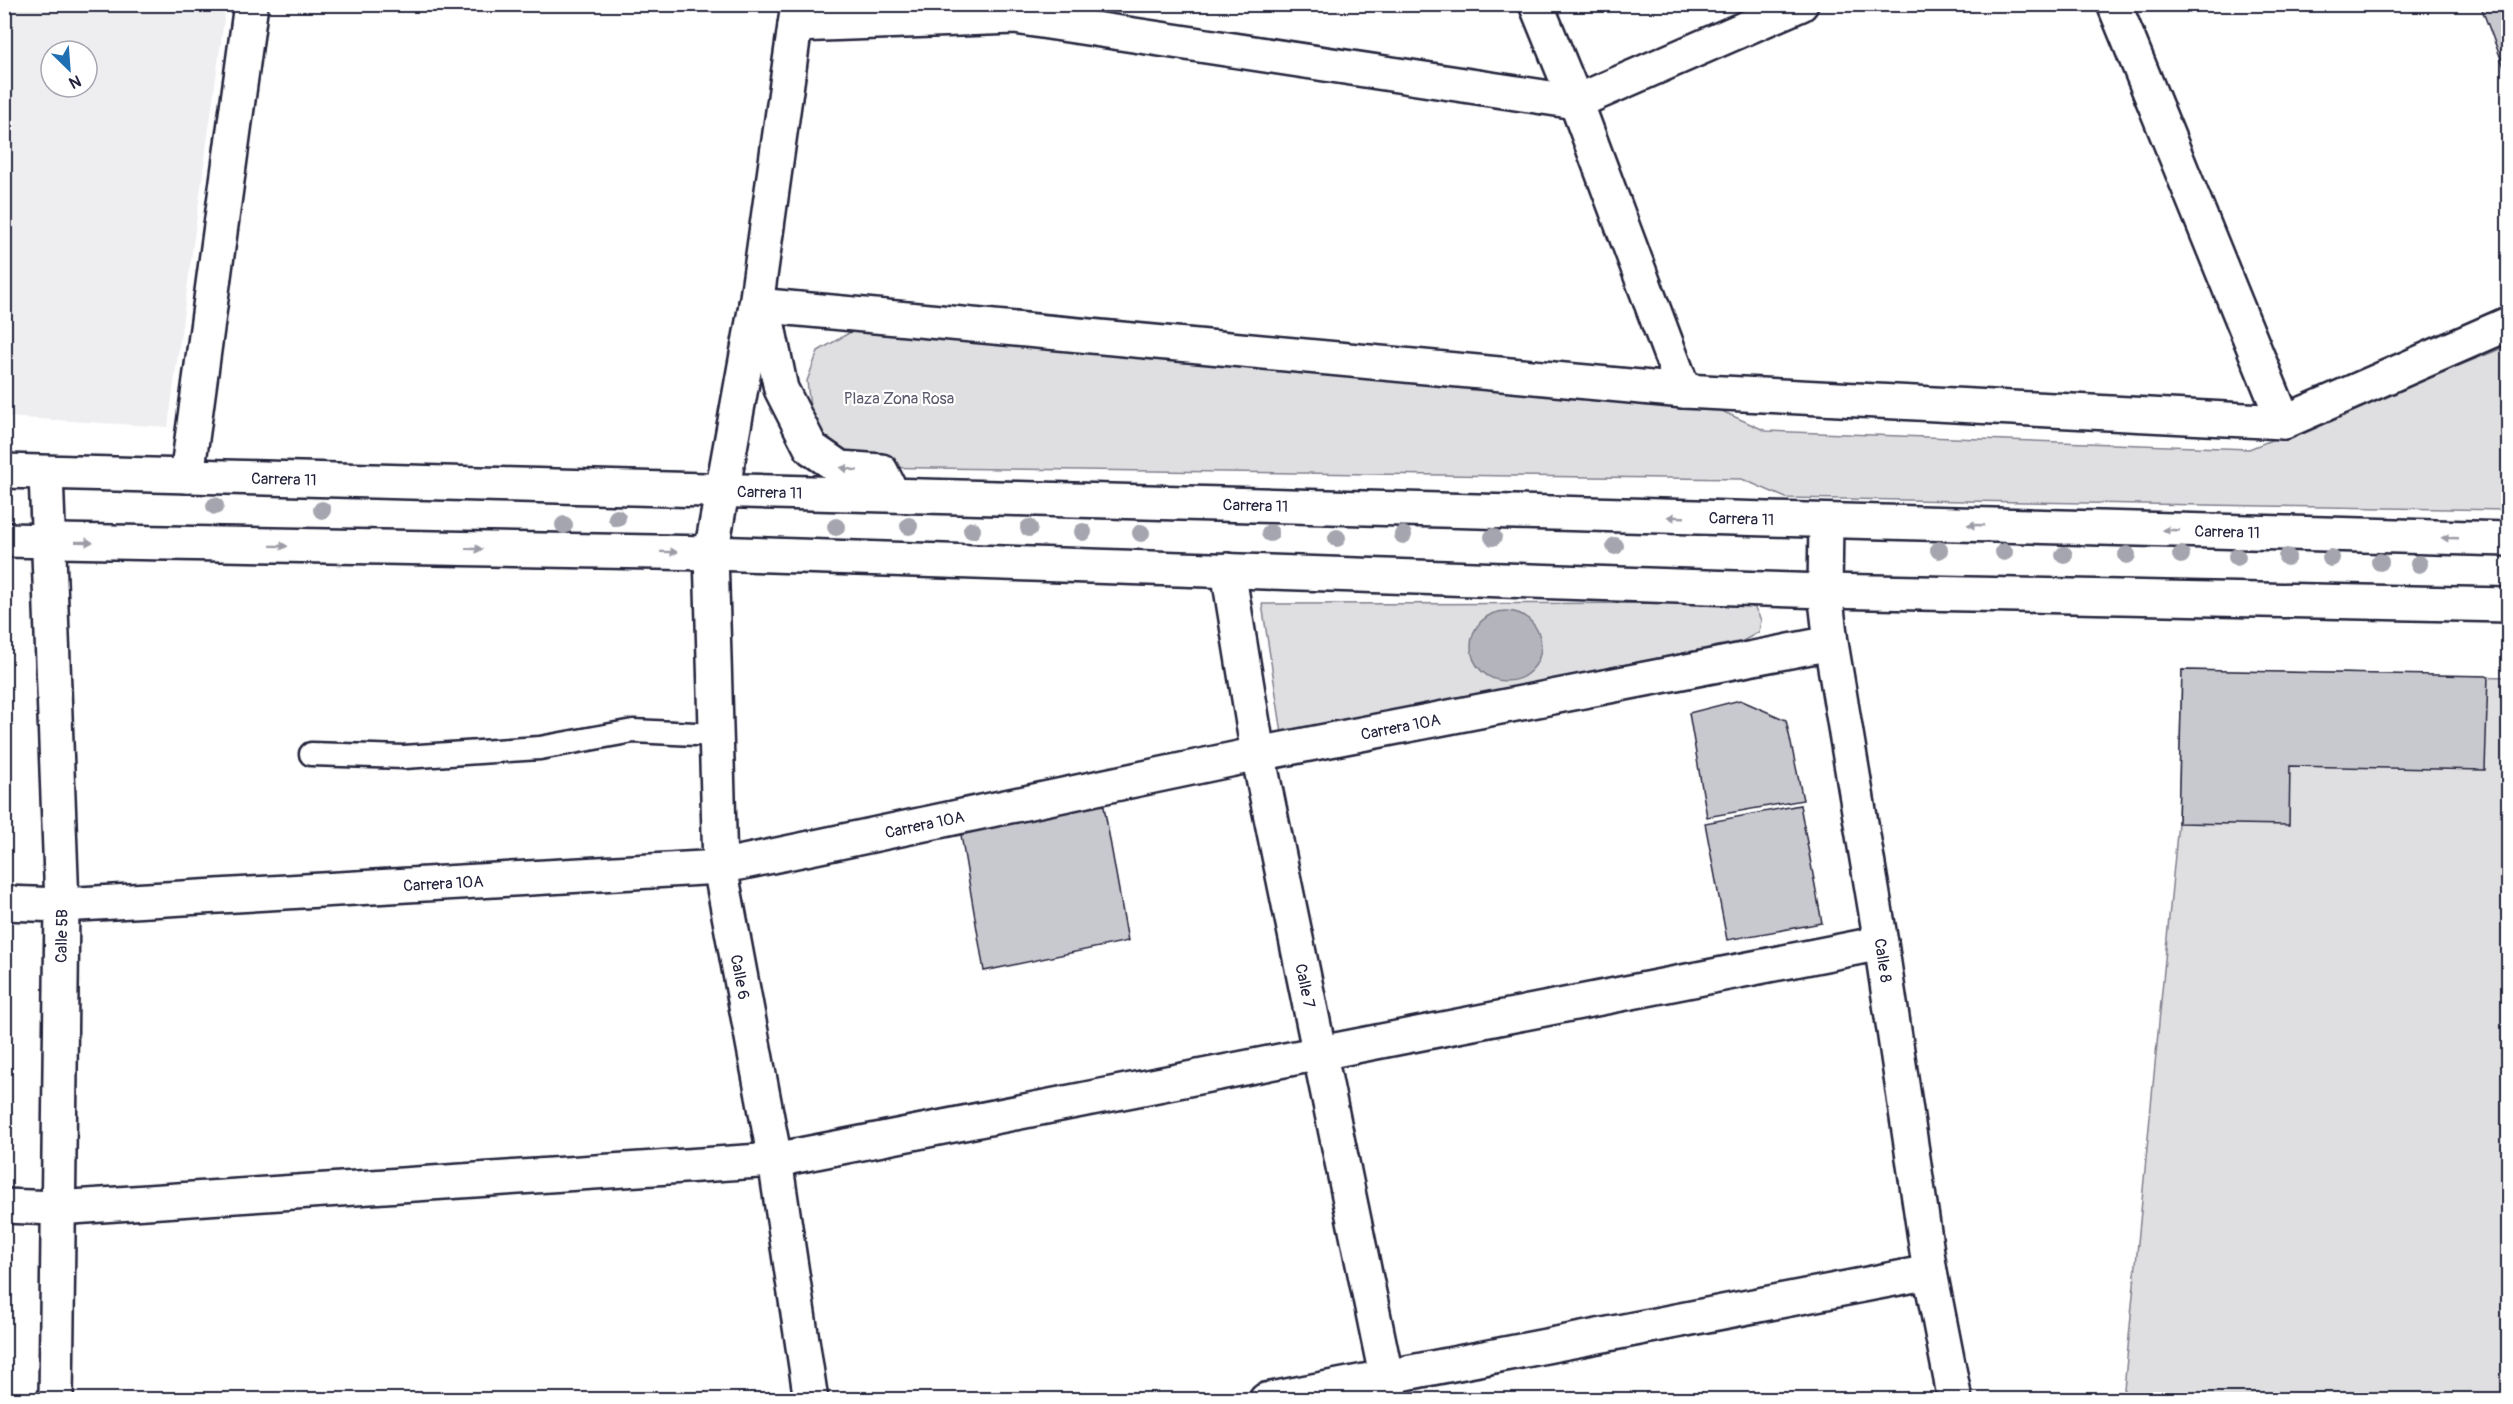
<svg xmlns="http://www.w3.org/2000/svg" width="2513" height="1404" viewBox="0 0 2513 1404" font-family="Pangolin,sans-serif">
	<rect width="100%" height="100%" fill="#fff"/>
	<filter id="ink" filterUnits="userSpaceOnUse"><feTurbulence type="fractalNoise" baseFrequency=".0167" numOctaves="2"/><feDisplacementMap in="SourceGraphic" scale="12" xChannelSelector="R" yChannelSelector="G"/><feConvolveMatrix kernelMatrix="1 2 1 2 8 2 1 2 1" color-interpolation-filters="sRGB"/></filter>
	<g filter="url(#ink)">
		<path fill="#eeeef1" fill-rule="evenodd" d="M4,5H226L168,427L5,417ZM51,51H87V87H51Z"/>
		<g fill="#dfdfe2" stroke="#80808e" stroke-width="1.5">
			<polygon points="854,330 1713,407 1766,431 2249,449 2508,346 2508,510 1786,498 1742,479 860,467 828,444 811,416 807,381 818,351"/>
			<polygon points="1741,603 1755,608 1761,620 1759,632 1743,641 1282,733 1262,604"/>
			<polygon points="2182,670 2508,677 2508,1399 2123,1400 2178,823"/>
		</g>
		<circle fill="#b4b4bc" stroke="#7a7a88" stroke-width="1.5" cx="1506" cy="646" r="35"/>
		<g fill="#c8c8cf" stroke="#22223b" stroke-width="1.5">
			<polygon points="2480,4 2508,4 2508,77"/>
			<polygon points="2182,670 2488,676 2485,770 2290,766 2289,825 2178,823"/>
			<polygon points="1740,700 1786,720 1803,800 1707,817 1689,713"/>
			<polygon points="1103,801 1128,941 984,971 960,829"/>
			<polygon points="1800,805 1822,923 1727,940 1705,823"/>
		</g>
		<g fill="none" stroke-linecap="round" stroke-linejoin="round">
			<g stroke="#22223b" stroke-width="27">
				<polyline id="service" points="311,754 404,757 540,748 633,731 716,735"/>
			</g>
			<g stroke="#22223b" stroke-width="38">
				<g id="minor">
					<polyline points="1536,4 1576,102 1684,391"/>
					<polyline points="2114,4 2284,422"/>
					<polyline points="795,25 1015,17 1576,102 1801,4"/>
					<polyline points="756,305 1684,391 2284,422 2508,324"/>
					<polyline points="187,476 251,4"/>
					<path id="s1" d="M1228,570L1258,754L1391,1400"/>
					<path id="s2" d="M4,903L62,905L720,867L1258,754L1831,643"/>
					<polyline points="4,1206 57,1208 775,1160 1881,943"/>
					<polyline points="1266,1400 1930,1272"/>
				</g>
			</g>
			<g stroke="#22223b" stroke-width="38">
				<g id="tertiary">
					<polyline points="46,473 62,905 56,1400"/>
					<path id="s3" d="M1826,521L1825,591L1831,643L1881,943L1930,1272L1955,1400"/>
				</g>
			</g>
			<g stroke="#22223b" stroke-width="38">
				<g id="secondary">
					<path id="s4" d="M798,4L756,305L711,553L720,867L775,1160L811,1400"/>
					<polyline points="756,305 768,326 781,389 811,448 840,468 881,471 888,485"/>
					<path id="s5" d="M4,471L2508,539"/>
					<polyline points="4,540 711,553 1825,591 2508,605"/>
				</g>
			</g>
			<use href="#service" stroke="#fff" stroke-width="22"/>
			<use href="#minor" stroke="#fff" stroke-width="33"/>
			<use href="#tertiary" stroke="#fff" stroke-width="33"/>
			<use href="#secondary" stroke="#fff" stroke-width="33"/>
		</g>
		<g fill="#a5a5af">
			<circle cx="215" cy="506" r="9"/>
			<circle cx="322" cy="510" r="9"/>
			<circle cx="617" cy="518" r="9"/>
			<circle cx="564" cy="525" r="9"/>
			<circle cx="909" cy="526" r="9"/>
			<circle cx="836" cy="527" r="9"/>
			<circle cx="1029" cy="528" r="9"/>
			<circle cx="972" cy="530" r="9"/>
			<circle cx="1083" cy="532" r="9"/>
			<circle cx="1141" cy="533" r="9"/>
			<circle cx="1270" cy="533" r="9"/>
			<circle cx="1403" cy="535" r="9"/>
			<circle cx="1493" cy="537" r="9"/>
			<circle cx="1337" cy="538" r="9"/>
			<circle cx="1615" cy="546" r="9"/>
			<circle cx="1939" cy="550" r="9"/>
			<circle cx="2004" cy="552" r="9"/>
			<circle cx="2064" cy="555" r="9"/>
			<circle cx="2127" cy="555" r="9"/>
			<circle cx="2181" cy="555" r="9"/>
			<circle cx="2237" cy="557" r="9"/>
			<circle cx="2287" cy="557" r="9"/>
			<circle cx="2331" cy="558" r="9"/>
			<circle cx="2380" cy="562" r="9"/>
			<circle cx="2419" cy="564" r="9"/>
		</g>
		<defs><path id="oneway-solid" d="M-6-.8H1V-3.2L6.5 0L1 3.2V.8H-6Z" transform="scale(1.5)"/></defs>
		<g fill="#9c9ca7">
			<use href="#oneway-solid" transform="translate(849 469) rotate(-170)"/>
			<use href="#oneway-solid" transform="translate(1676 517) rotate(-178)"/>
			<use href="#oneway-solid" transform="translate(1976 525) rotate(-178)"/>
			<use href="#oneway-solid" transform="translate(2171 530) rotate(-178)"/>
			<use href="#oneway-solid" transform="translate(2450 538) rotate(-178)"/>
			<use href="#oneway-solid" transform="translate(84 542) rotate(1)"/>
			<use href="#oneway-solid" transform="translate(279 546) rotate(1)"/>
			<use href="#oneway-solid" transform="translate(474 549) rotate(1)"/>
			<use href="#oneway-solid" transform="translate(669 552) rotate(1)"/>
		</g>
	</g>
	<g text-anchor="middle" stroke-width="4.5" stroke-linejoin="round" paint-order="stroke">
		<g font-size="16" fill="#5b5b6d" stroke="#fff">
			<text x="899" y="404">Plaza Zona Rosa</text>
		</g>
		<g font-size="16" fill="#22223b" stroke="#fff">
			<text dy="6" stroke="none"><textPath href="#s5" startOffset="280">Carrera 11</textPath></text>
			<text dy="6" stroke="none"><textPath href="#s5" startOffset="766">Carrera 11</textPath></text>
			<text dy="6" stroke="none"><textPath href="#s5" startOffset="1252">Carrera 11</textPath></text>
			<text dy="6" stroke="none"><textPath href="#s5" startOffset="1738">Carrera 11</textPath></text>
			<text dy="6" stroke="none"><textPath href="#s5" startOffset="2224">Carrera 11</textPath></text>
			<text dy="6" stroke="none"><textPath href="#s2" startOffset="1412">Carrera 10A</textPath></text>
			<text dy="6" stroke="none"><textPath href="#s2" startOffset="926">Carrera 10A</textPath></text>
			<text dy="6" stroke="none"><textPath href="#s2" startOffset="440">Carrera 10A</textPath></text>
			<text transform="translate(61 936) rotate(-89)" y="6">Calle 5B</text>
			<text dy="6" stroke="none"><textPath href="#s3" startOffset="444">Calle 8</textPath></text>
			<text dy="6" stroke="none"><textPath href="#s4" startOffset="982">Calle 6</textPath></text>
			<text dy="6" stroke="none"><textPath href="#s1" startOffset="423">Calle 7</textPath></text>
		</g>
	</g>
	<rect width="2513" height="1404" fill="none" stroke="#fff" stroke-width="24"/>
	<rect x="12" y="12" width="2489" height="1380" fill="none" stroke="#22223b" stroke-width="2" filter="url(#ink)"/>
	<g transform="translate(69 69) rotate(155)"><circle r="28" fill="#ffffff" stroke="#a7a7b1" stroke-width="1.5"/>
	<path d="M0-4.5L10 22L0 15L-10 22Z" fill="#1f6fb2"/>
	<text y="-9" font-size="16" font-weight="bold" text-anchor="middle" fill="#22223b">N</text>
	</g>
</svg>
